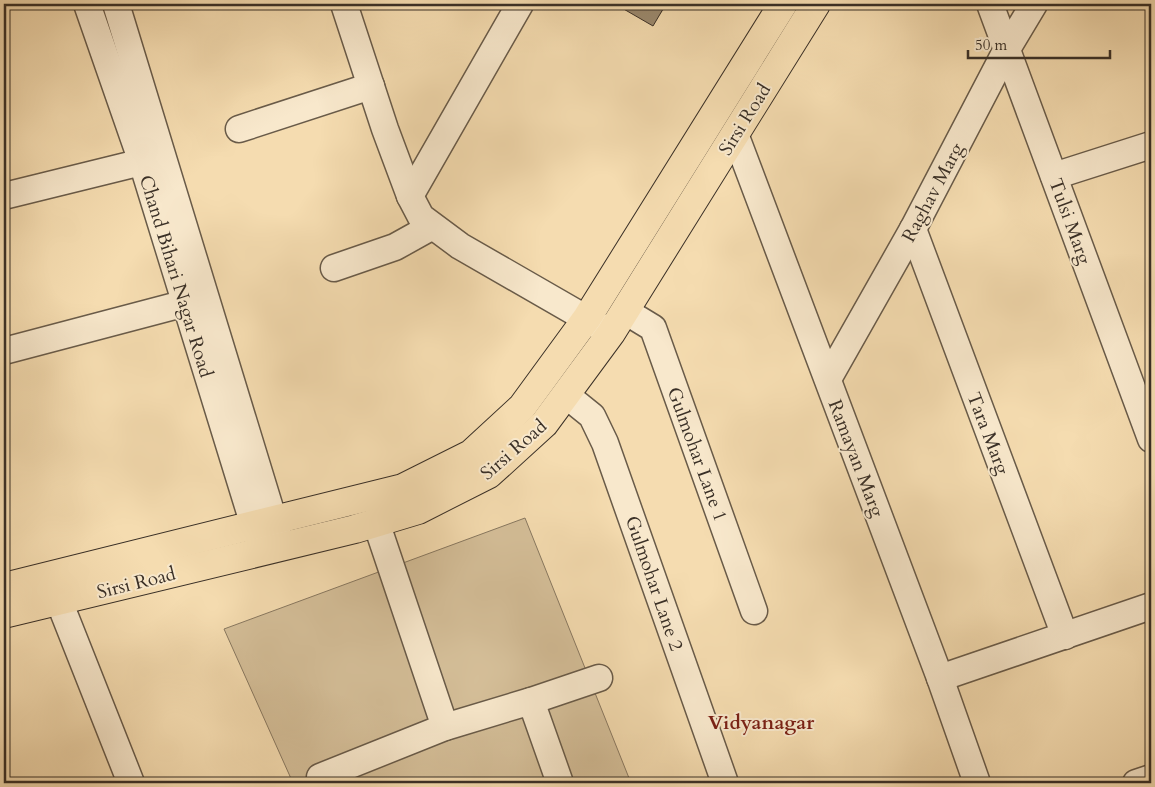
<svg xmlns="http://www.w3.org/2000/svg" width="1155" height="787" viewBox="0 0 1155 787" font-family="Cardo,serif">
	<rect width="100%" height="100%" fill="#f5dcb0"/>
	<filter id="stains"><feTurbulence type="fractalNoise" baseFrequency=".004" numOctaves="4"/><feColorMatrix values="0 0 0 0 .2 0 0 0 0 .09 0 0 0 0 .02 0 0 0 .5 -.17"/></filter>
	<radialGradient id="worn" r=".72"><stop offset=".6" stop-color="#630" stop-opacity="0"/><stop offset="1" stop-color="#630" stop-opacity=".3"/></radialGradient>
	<polygon fill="#d5bf99" stroke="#887860" points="525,518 631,783 293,783 224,629"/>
	<polygon fill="#0003" points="617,4 668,4 653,24"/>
	<polygon fill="#9b896e" stroke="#3a3027" points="615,4 666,4 653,26"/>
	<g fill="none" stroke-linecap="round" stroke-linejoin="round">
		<g stroke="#695b49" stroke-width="29">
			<g id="minor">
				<polyline points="87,4 142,162 260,545"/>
				<polyline points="116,4 280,541"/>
				<polyline points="344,4 385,129 410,196 421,217 460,246 606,330"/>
				<polyline points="990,4 1151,439"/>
				<polyline points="239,129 371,86"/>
				<polyline points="735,134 940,678 977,783"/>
				<polyline points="1054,176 1151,145"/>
				<polyline points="4,196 142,162"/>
				<polyline points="410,196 520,4"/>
				<polyline points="913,229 1065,636"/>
				<polyline points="334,268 395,247 431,227"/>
				<polyline points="625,311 653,328 754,611"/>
				<polyline points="4,351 186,303"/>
				<polyline points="828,379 913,229 1007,49 1034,4"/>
				<polyline points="566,395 592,416 605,443 725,783"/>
				<polyline points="376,522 445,727"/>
				<polyline points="59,601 131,783"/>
				<polyline points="940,678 1151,606"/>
				<polyline points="531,701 599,678"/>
				<polyline points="322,783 320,777 445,727 531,701 560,783"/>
				<polyline points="1136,783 1151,778"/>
			</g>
		</g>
		<g stroke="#3a3027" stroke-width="30">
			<g id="major">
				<polyline points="4,587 403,488 471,454 522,407 587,318 783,4"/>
				<polyline points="4,614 355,529 418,510 489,474 544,424 611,333 816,4"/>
			</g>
		</g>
		<use href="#minor" stroke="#f8e8cc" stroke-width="26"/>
		<use href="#major" stroke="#f5dcb0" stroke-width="28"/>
	</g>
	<g text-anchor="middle" stroke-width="4" stroke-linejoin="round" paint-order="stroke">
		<g font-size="19" fill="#3a3027" stroke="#f8e8cc">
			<text transform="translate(744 119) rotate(-58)" y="7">Sirsi Road</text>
			<text transform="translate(932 192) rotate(-62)" y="7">Raghav Marg</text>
			<text transform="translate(1071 221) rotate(70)" y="7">Tulsi Marg</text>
			<text transform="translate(177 276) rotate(73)" y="7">Chand Bihari Nagar Road</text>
			<text transform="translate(989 433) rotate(69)" y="7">Tara Marg</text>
			<text transform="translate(513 449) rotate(-41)" y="7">Sirsi Road</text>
			<text transform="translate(698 454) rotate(70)" y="7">Gulmohar Lane 1</text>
			<text transform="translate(857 458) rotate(69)" y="7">Ramayan Marg</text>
			<text transform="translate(136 582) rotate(-14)" y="7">Sirsi Road</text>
			<text transform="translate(655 583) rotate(71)" y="7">Gulmohar Lane 2</text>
		</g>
		<g font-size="20" font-weight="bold" fill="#7a1f14" stroke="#f8e8cc">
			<text x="761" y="729">Vidyanagar</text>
		</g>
	</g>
	<rect width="1155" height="787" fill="none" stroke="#f5dcb0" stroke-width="20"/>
	<rect x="5" y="5" width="1145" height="777" fill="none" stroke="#3a3027" stroke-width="2.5"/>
	<rect x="10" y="10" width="1135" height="767" fill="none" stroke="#3a3027"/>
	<path d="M968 50v8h142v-8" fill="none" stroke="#3a3027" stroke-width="2.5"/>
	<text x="975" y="50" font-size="15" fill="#3a3027" stroke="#f8e8cc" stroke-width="4" paint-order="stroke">50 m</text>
	<rect width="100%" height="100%" filter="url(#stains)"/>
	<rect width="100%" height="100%" fill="url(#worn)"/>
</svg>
